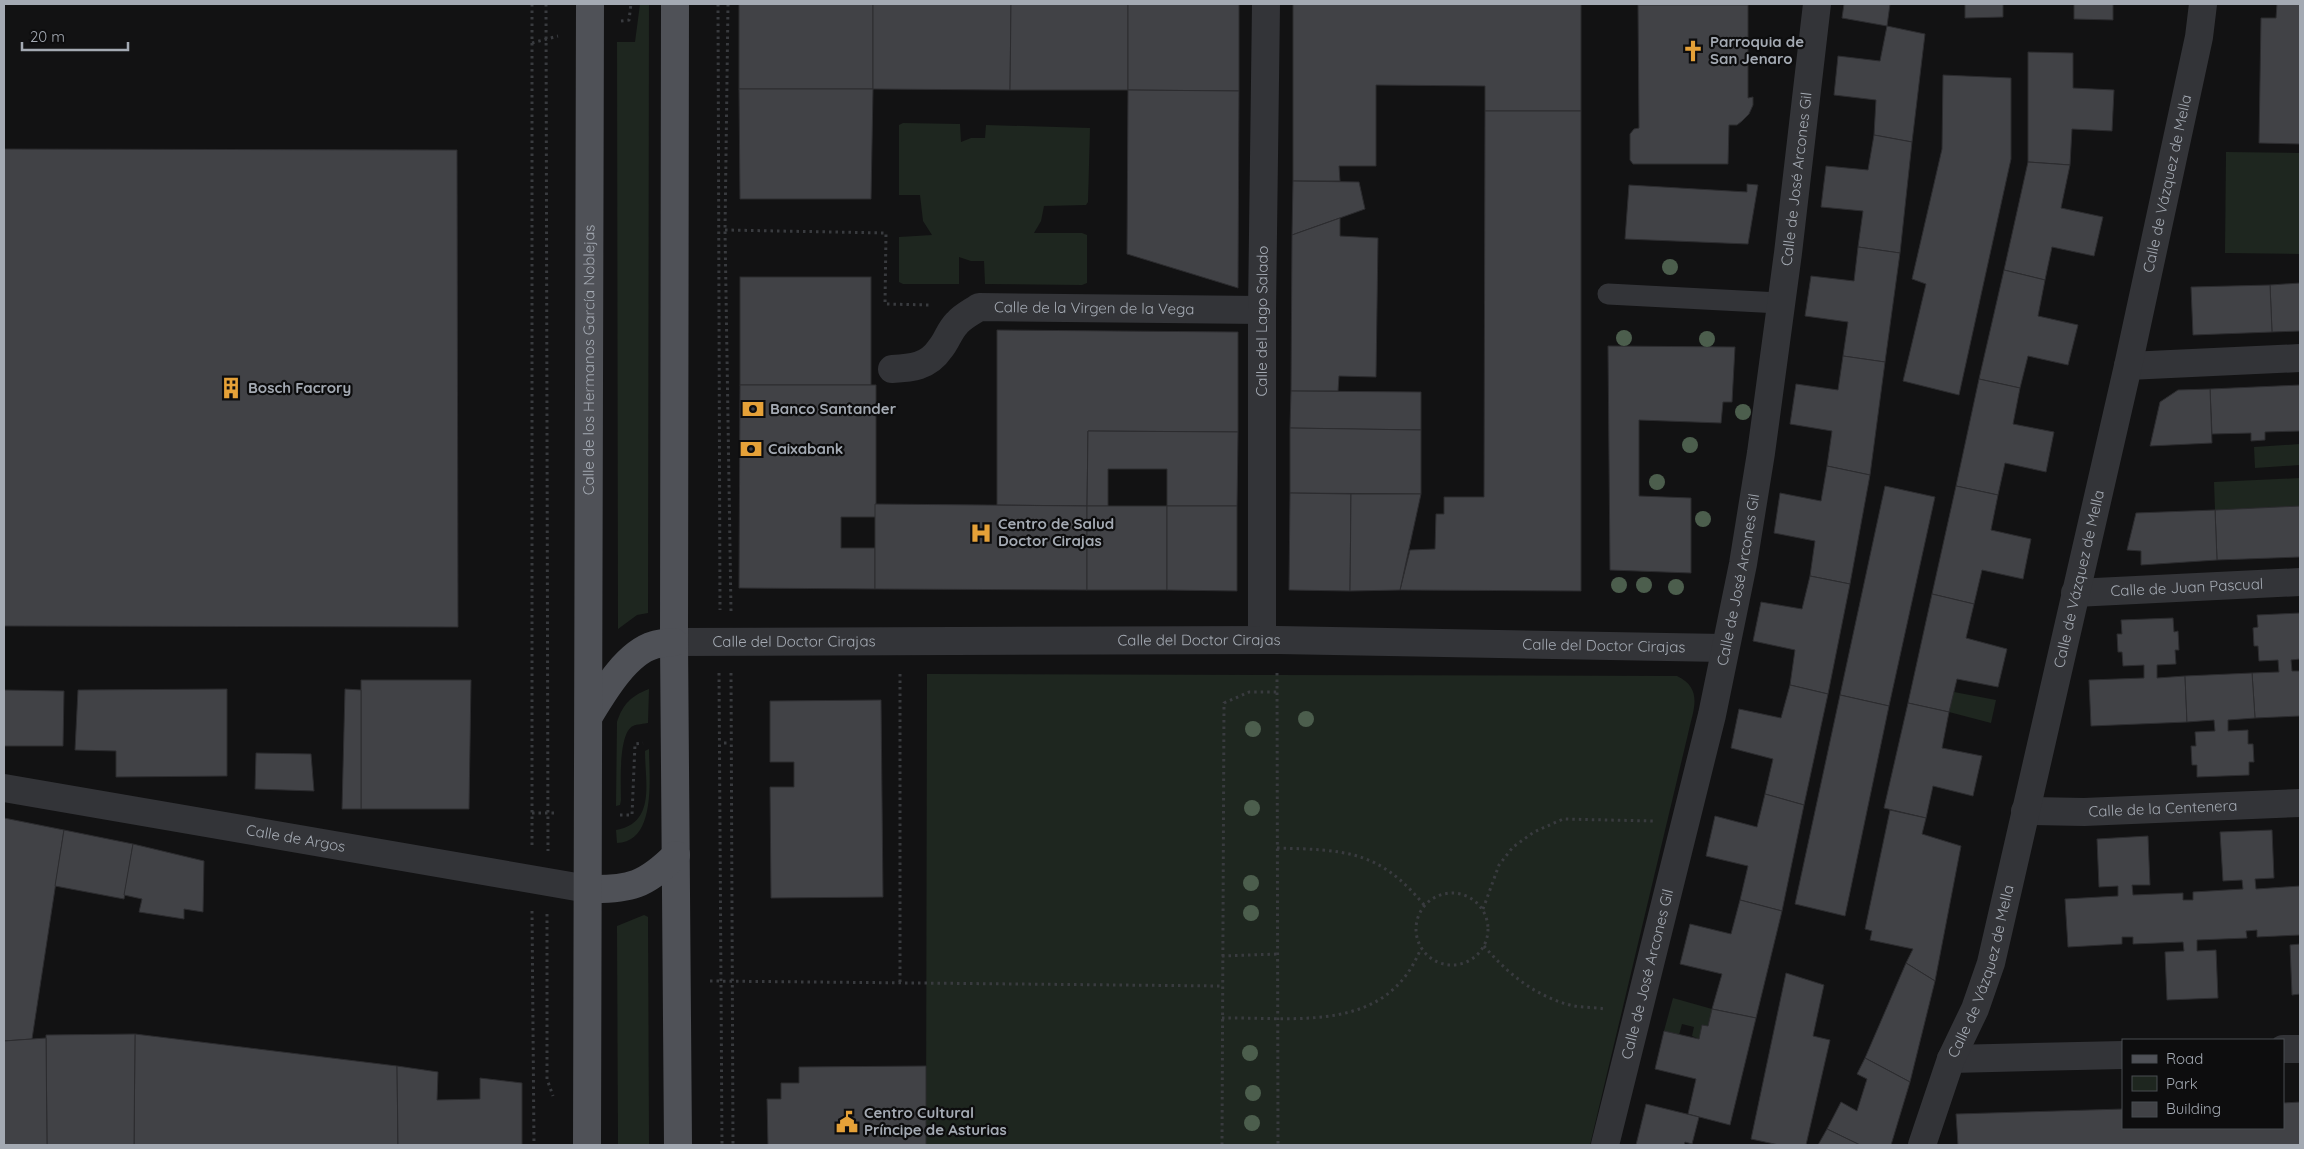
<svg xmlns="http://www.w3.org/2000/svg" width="2304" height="1149" viewBox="0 0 2304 1149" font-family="Quicksand,sans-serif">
	<rect width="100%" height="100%" fill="#121213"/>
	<g fill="#1e261f">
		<polygon points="640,4 649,4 648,613 637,615 618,629 617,42 635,42"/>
		<polygon points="903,123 960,124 961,142 971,138 985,138 986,125 1090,128 1088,202 1086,205 1044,206 1041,221 1034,233 1082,233 1087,235 1087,283 1082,285 985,284 984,261 971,261 959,257 959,284 903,284 899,282 899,237 932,235 923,221 920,195 899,195 899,125"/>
		<polygon points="2226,152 2300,153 2300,254 2225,253"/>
		<polygon points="2300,444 2300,465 2255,468 2254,447"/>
		<polygon points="2300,478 2300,506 2215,510 2214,482"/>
		<path d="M927,674L1677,676C1704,689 1693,710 1688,734L1590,1145H926Z"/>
		<path d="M649,689L648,723C644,724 637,724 633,726C618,733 621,785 621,800L620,805L616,806L617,722C623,704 631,696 649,689Z"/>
		<polygon points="1954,692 1996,700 1991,723 1949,712"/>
		<path d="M649,749C649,776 657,842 617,843L616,830C656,823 645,783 645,751Z"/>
		<polygon points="644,915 648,917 649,1145 618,1145 617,926"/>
		<polygon points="1673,998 1712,1009 1708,1026 1702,1025 1699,1039 1692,1036 1694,1027 1682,1024 1679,1035 1664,1031"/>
	</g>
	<g fill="#414246" stroke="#2c2c2f">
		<rect x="739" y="4" width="134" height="85"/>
		<polygon points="873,4 1011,4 1010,90 873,89"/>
		<polygon points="1011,4 1128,4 1128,90 1010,90"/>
		<polygon points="1128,4 1239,4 1239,91 1128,90"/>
		<polygon points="1293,4 1581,4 1581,111 1485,111 1485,86 1376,85 1376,166 1339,166 1340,181 1293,181"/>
		<polygon points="1844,4 1890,4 1887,26 1842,18"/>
		<polygon points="1965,4 2003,4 2003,17 1965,18"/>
		<polygon points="2074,4 2113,4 2113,20 2074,19"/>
		<polygon points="2277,4 2300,4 2300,144 2259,143 2261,18 2276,18"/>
		<polygon points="1638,5 1748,5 1748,98 1753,97 1753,105 1749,114 1742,121 1737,125 1729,125 1728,164 1633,164 1630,160 1630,134 1634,129 1639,128"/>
		<polygon points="1887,26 1925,34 1912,142 1874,135 1876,100 1834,95 1838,56 1880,61"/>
		<polygon points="2028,52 2073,53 2073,88 2114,90 2112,131 2072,129 2070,165 2028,162"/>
		<polygon points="1943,75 2011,78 2011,159 1959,395 1903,381 1926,284 1912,279 1942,149"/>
		<polygon points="739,89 873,89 871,199 740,199"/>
		<polygon points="1128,90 1239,91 1238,288 1127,254"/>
		<polygon points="1485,111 1581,111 1581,591 1400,590 1410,550 1435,549 1436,514 1444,514 1444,497 1484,497"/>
		<polygon points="1874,135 1912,142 1900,253 1858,247 1863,211 1821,207 1826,166 1868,170"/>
		<polygon points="4,149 457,150 458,627 4,626"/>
		<polygon points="2028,162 2070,165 2061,208 2103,217 2094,256 2052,247 2045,280 2004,270"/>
		<polygon points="1293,181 1359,182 1365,209 1292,235"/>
		<polygon points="1747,184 1758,185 1748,244 1625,239 1629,185 1747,192"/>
		<polygon points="1340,218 1340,236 1378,238 1376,377 1339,376 1338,391 1291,391 1292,235"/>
		<polygon points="1858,247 1900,253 1885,362 1843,356 1848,322 1805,316 1811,276 1854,281"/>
		<polygon points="2004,270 2045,280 2038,316 2078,325 2068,365 2028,356 2020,388 1979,379"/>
		<rect x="740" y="277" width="131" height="108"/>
		<polygon points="2300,283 2300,331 2272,332 2270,285"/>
		<polygon points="2270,285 2272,332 2193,335 2191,287"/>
		<polygon points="997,330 1238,332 1238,432 1088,431 1087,506 997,505"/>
		<polygon points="1608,346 1735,347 1732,402 1723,402 1721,423 1639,420 1639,496 1691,498 1691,573 1610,570"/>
		<polygon points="1843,356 1885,362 1870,475 1827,466 1832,431 1790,424 1796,384 1838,390"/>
		<polygon points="1979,379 2020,388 2013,424 2054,432 2046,472 2005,463 1998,495 1956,486"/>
		<polygon points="740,385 876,385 876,517 841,517 841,548 875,548 875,589 739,588"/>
		<polygon points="2300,385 2300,431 2265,432 2265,440 2251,441 2251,433 2212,434 2210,389"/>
		<polygon points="2210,389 2212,443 2150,446 2160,402 2178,390"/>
		<polygon points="1291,391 1421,392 1421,430 1290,428"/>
		<polygon points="1290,428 1421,430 1421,494 1290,493"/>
		<polygon points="1088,431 1238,432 1237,506 1167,506 1167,469 1108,469 1108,506 1087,506"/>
		<polygon points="1827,466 1870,475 1850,584 1810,576 1815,541 1774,533 1780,493 1821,501"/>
		<polygon points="1885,486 1935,497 1889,706 1840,695"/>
		<polygon points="1956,486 1998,495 1991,530 2031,539 2023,579 1982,570 1974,604 1932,594"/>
		<polygon points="1290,493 1351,494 1350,591 1289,590"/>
		<polygon points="1351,494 1421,494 1400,590 1350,591"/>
		<polygon points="875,504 1087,506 1087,590 875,589"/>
		<rect x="1087" y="506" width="80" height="84"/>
		<polygon points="1167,506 1237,506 1237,591 1167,590"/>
		<polygon points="2300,506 2300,557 2217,560 2215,510"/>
		<polygon points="2215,510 2217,560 2141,565 2141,551 2127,550 2136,513"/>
		<polygon points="1810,576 1850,584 1828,694 1790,685 1795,650 1753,641 1761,602 1802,609"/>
		<polygon points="1932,594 1974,604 1966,638 2007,649 1998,687 1957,679 1949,712 1908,703"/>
		<polygon points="2300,613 2300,659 2291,660 2292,671 2300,671 2300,716 2255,718 2252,673 2279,672 2278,660 2259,661 2258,646 2254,646 2253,628 2258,627 2257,615"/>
		<polygon points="2173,618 2174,632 2178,631 2179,650 2175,650 2176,664 2157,665 2157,678 2185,676 2187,722 2091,726 2089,680 2144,678 2144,665 2123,666 2122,652 2118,652 2117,634 2122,634 2121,620"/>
		<polygon points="2252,673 2255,718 2228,720 2228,731 2248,730 2248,744 2253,744 2254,762 2249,762 2249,775 2197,777 2197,765 2192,765 2191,746 2196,746 2195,732 2215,731 2214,720 2187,722 2185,676"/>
		<polygon points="361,680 471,680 469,809 361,809"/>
		<polygon points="1790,685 1828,694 1804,805 1765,794 1773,759 1731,748 1739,709 1781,718"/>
		<polygon points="227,689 227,776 116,777 116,751 75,750 78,690"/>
		<polygon points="345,689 361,690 361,809 342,809"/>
		<polygon points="4,690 64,691 63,746 4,746"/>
		<polygon points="1840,695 1889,706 1845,916 1795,904"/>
		<polygon points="881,700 883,897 771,898 770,787 794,787 794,762 770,762 770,701"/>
		<polygon points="1908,703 1949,712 1942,748 1982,756 1973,796 1933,786 1926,818 1884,808"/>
		<polygon points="256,753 311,754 314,791 255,789"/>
		<polygon points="1765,794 1804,805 1782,911 1740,900 1748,866 1706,856 1715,816 1757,827"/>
		<polygon points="1890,810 1926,818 1922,834 1961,846 1935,981 1906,963 1913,949 1870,940 1872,931 1865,929"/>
		<polygon points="4,818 64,830 32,1039 4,1041"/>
		<polygon points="64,830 133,844 124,899 55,886"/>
		<polygon points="2272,830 2274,878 2255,879 2256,889 2300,886 2300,935 2257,937 2257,930 2246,931 2247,938 2197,940 2197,951 2216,950 2218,998 2167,1000 2165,952 2184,951 2183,942 2133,944 2133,937 2122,937 2122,944 2068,947 2065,899 2118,896 2118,886 2099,887 2097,839 2148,836 2150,885 2132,885 2133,895 2183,893 2183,900 2193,900 2193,892 2243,889 2242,880 2223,881 2220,832"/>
		<polygon points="133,844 204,861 203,912 184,909 184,919 139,912 142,899 124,895"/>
		<polygon points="1740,900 1782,911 1756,1018 1712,1009 1722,974 1680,964 1690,924 1731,934"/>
		<polygon points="2300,944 2300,994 2292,995 2290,945"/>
		<polygon points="1906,963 1935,981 1910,1082 1865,1058"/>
		<polygon points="1786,973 1824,985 1813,1036 1830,1040 1806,1145 1779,1145 1751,1139"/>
		<polygon points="1712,1009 1756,1018 1730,1125 1688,1114 1696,1079 1655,1069 1664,1031 1699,1039 1702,1025 1708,1026"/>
		<polygon points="135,1034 397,1066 398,1145 134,1145"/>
		<polygon points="135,1034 134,1145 47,1145 46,1035"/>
		<polygon points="46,1038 47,1145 4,1145 4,1041"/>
		<polygon points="1865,1058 1910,1082 1891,1145 1860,1145 1827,1129 1841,1102 1857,1111 1867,1079 1857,1074"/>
		<polygon points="397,1066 438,1072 437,1100 480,1099 480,1078 522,1083 522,1145 398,1145"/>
		<polygon points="926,1066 926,1145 768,1145 767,1099 781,1099 781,1083 799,1083 799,1067"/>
		<polygon points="2300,1102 2300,1145 1958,1145 1956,1114 2123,1109 2123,1128 2283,1128 2283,1103"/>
		<polygon points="1646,1104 1699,1117 1692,1144 1685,1142 1684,1145 1636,1145"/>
		<polygon points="1827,1129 1860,1145 1818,1145"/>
	</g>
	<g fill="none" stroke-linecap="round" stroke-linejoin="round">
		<g stroke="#393b3f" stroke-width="3" stroke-dasharray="2.5 4" stroke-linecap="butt">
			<polyline points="532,4 532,847"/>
			<polyline points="546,4 548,851"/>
			<polyline points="718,4 720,610"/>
			<polyline points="728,4 725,230 731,611"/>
			<polyline points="621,21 629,20 631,4"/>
			<polyline points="532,43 558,36"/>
			<polyline points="725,230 886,233 885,304 930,305"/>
			<polyline points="719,673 722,1145"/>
			<polyline points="731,673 733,1145"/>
			<polyline points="1277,673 1278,1145"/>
			<polyline points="724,743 729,743"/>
			<polyline points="532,813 555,813"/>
			<polyline points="620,815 632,815 635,744 643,743"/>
			<path d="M1277,848C1345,850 1379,850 1424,905"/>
			<circle cx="1452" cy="929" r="36"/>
			<polyline points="1483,909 1499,865 1513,847 1534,832 1563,819 1653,821"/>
			<polyline points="532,911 534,1145"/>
			<polyline points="547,914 547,1079 553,1096"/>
			<path d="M1484,946C1507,973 1535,996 1570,1005C1581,1008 1594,1007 1605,1009"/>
			<polyline points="1222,956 1278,954"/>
			<polyline points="710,981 1222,986"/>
			<polyline points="900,982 900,673"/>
			<path d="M1222,1018C1297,1017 1387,1034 1421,948"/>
			<polyline points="1222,1145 1224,703 1249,692 1277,692"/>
		</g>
		<polyline stroke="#333438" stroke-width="21" points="1608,294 1780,303"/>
		<g stroke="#333438" stroke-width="28">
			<polyline points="2128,366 2300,358"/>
			<path id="s1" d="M892,369C911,368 928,367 940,349C947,341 949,331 957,323C963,316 972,312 979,307L1262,310"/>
			<path id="s2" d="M2075,593L2300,582"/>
			<path id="s3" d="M1262,640V310L1266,4"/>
			<path id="s4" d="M674,642L1278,640L1724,648"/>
			<path id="s5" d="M4,788L588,889"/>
			<path id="s6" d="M2025,811L2084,812L2300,803"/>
			<polyline points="2283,1049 2300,1049"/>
			<polyline points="1951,1059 2123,1055"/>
			<path id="s7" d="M1605,1145L1712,715L1743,564L1761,453L1788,253L1817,4"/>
			<path id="s8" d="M1922,1145L1951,1059L1975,1009L1991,963L2128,366L2199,37L2203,4"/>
		</g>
		<g stroke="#4f5157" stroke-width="28">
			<polyline points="675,4 674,642 678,1145"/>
			<path d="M589,716C603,693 626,653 654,645C660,643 667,643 674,642"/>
			<path d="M588,889C630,890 646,885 676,855"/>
			<path id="s9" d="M587,1145L590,4"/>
		</g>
	</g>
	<g fill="#4c5e4d">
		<circle cx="1670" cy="267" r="8"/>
		<circle cx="1624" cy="338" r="8"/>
		<circle cx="1707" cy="339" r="8"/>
		<circle cx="1743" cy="412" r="8"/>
		<circle cx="1690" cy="445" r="8"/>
		<circle cx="1657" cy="482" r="8"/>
		<circle cx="1703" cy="519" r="8"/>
		<circle cx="1619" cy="585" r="8"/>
		<circle cx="1644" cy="585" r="8"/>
		<circle cx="1676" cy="587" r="8"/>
		<circle cx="1306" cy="719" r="8"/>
		<circle cx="1253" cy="729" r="8"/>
		<circle cx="1252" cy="808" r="8"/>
		<circle cx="1251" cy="883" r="8"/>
		<circle cx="1251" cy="913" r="8"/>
		<circle cx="1250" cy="1053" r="8"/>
		<circle cx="1253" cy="1093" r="8"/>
		<circle cx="1252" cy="1123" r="8"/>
	</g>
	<defs>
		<g id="church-bare" transform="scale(1.725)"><path d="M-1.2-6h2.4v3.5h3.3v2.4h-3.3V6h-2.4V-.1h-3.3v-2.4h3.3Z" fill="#e5a138" stroke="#0d0d0e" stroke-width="2.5" paint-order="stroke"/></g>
		<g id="building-bare" transform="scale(1.725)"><path d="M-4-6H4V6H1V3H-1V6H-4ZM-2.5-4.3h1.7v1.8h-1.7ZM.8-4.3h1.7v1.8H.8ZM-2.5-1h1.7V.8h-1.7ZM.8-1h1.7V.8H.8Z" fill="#e5a138" stroke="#0d0d0e" stroke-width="2.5" paint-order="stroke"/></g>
		<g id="bank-bare" transform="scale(1.725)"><path d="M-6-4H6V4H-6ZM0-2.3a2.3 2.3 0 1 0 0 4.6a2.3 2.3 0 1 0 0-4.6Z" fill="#e5a138" stroke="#0d0d0e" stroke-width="2.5" paint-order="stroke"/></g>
		<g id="hospital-bare" transform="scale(1.725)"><path d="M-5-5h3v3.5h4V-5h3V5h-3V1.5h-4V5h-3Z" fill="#e5a138" stroke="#0d0d0e" stroke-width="2.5" paint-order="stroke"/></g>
		<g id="civic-bare" transform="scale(1.725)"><path d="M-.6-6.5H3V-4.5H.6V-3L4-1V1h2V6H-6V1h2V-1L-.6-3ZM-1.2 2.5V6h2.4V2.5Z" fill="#e5a138" stroke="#0d0d0e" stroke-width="2.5" paint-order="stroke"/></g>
	</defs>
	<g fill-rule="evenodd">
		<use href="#church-bare" x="1693" y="51"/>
		<use href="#building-bare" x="231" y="388"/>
		<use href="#bank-bare" x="753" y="409"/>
		<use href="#bank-bare" x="751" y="449"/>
		<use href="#hospital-bare" x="981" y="533"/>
		<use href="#civic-bare" x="847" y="1122"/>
	</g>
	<g text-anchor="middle" stroke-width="4.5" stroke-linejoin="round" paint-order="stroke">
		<g font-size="15" font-weight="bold" fill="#a4aab3" stroke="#0d0d0e" text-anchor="start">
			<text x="1710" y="47">Parroquia de<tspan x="1710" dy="17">San Jenaro</tspan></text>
			<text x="248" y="393">Bosch Facrory</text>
			<text x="770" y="414">Banco Santander</text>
			<text x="768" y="454">Caixabank</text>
			<text x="998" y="529">Centro de Salud<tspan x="998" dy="17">Doctor Cirajas</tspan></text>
			<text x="864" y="1118">Centro Cultural<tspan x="864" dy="17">Príncipe de Asturias</tspan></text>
		</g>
		<g font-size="15" fill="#a4aab3" stroke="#0d0d0e">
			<text dy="5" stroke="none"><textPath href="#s7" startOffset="986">Calle de José Arcones Gil</textPath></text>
			<text dy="5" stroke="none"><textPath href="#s8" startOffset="994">Calle de Vázquez de Mella</textPath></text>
			<text dy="5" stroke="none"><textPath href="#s1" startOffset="228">Calle de la Virgen de la Vega</textPath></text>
			<text dy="5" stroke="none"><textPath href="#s3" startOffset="319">Calle del Lago Salado</textPath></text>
			<text dy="5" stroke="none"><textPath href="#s9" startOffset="785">Calle de los Hermanos García Noblejas</textPath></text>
			<text dy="5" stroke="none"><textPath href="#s7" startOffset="581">Calle de José Arcones Gil</textPath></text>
			<text dy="5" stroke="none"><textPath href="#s8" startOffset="589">Calle de Vázquez de Mella</textPath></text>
			<text dy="5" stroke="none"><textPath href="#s2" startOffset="112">Calle de Juan Pascual</textPath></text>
			<text dy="5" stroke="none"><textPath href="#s4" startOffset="525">Calle del Doctor Cirajas</textPath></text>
			<text dy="5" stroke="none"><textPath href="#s4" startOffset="120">Calle del Doctor Cirajas</textPath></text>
			<text dy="5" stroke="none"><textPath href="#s4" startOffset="930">Calle del Doctor Cirajas</textPath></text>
			<text dy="5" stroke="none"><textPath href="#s6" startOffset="138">Calle de la Centenera</textPath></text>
			<text dy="5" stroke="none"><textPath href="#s5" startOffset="296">Calle de Argos</textPath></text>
			<text dy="5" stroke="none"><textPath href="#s8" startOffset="184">Calle de Vázquez de Mella</textPath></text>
			<text dy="5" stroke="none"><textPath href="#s7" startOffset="176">Calle de José Arcones Gil</textPath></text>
		</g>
	</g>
	<rect width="2304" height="1149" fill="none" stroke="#a4aab3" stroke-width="10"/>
	<rect x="2122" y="1039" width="162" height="90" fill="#0d0d0e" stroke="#494c50"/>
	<rect x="2132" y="1055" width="25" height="8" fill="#4f5157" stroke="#494c50"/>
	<text x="2166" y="1064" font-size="15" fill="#a4aab3">Road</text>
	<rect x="2132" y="1076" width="25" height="15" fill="#1e261f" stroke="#494c50"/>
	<text x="2166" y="1089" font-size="15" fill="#a4aab3">Park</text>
	<rect x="2132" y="1102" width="25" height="15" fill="#414246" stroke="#494c50"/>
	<text x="2166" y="1114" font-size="15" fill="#a4aab3">Building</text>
	<path d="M22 42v8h106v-8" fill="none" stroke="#a4aab3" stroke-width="2.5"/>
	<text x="30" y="42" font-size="15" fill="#a4aab3" stroke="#0d0d0e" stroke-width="4" paint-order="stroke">20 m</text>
</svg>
